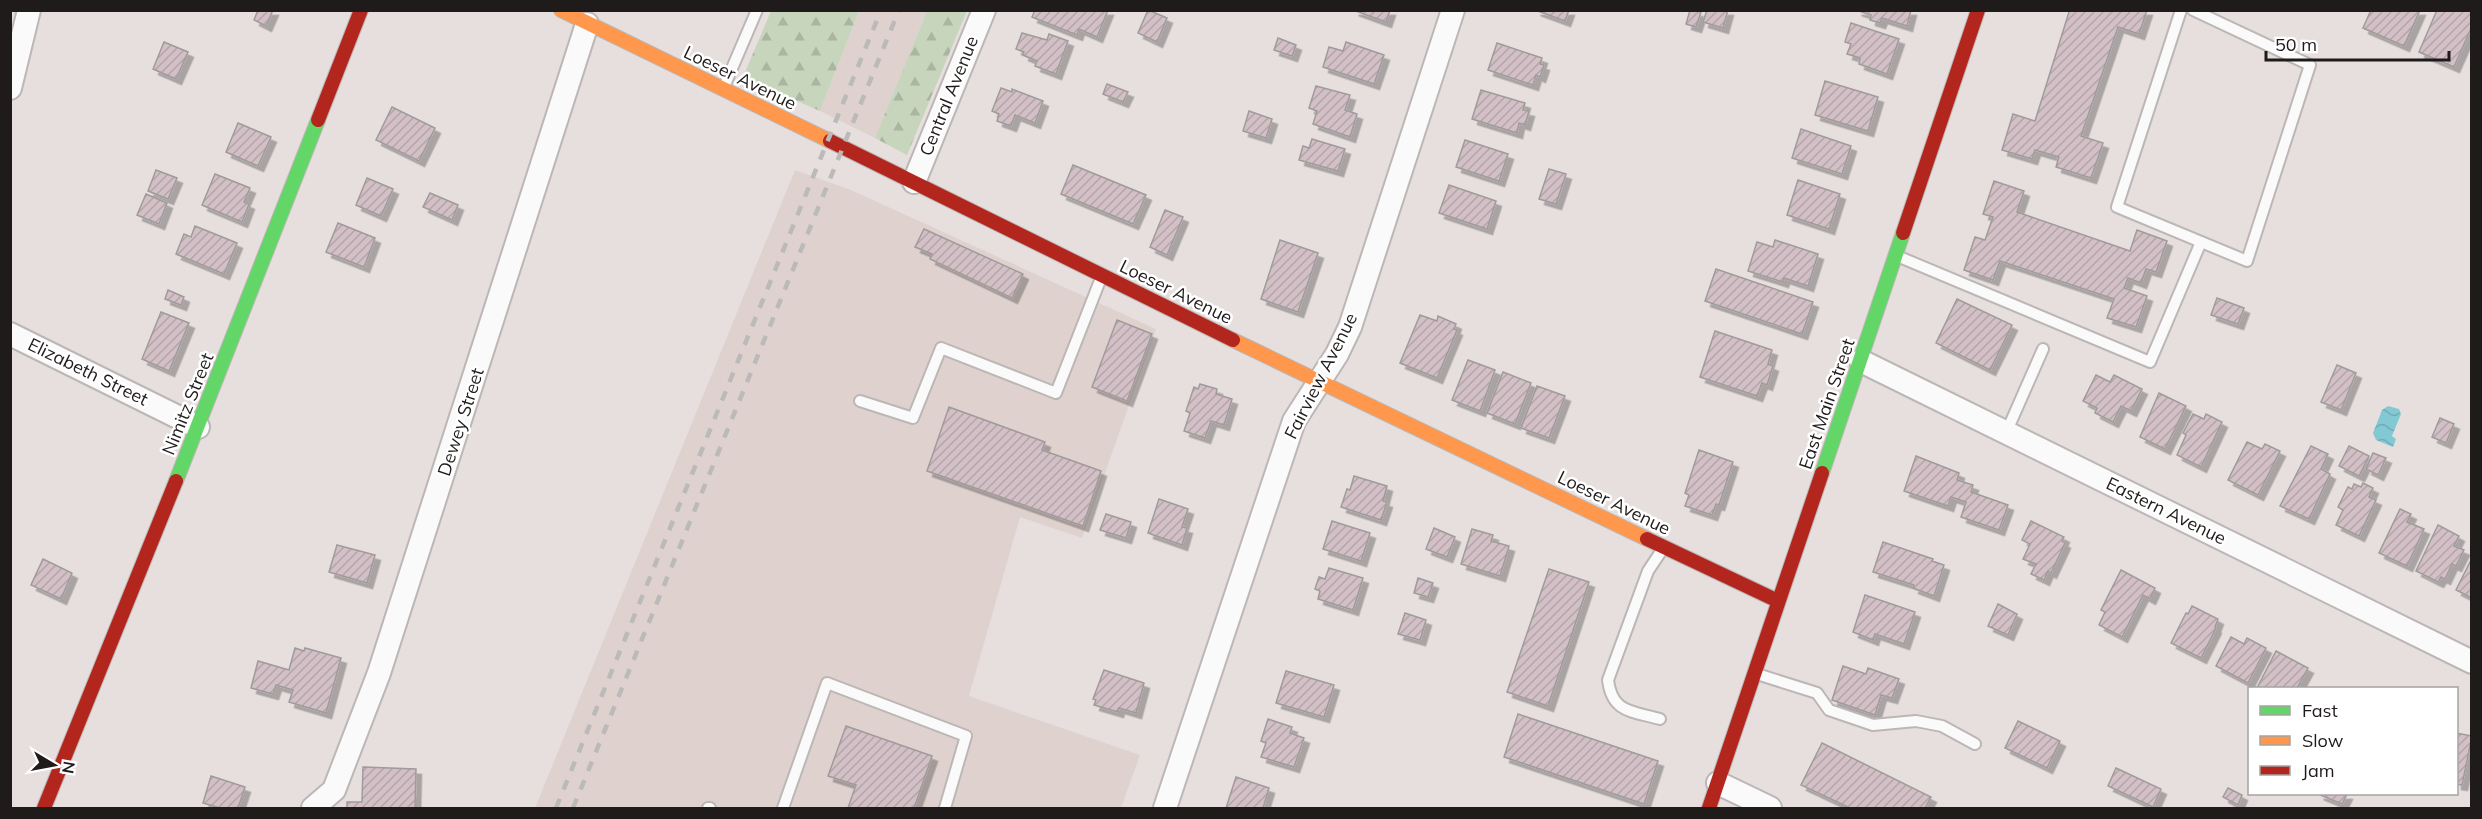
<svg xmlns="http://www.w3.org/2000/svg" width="2482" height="819" viewBox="0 0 2482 819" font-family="Mulish,sans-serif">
	<defs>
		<pattern id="forest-firs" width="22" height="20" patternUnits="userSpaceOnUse" patternTransform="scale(1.5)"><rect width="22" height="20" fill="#c7d5bc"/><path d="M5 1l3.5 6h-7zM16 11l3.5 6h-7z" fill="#aab6a1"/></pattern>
		<pattern id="water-waves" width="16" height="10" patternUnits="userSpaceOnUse" patternTransform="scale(1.5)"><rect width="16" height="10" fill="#83c9d4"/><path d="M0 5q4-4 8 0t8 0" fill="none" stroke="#71acb5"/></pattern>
		<pattern id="building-hatch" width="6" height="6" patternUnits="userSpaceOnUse" patternTransform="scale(1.5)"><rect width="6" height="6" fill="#d2c0c6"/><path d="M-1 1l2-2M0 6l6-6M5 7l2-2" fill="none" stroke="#b4a4aa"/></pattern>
		<filter id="shadow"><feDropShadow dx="5.5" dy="5.5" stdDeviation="0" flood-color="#0004"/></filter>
	</defs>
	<rect width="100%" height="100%" fill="#e6dfde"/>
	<g fill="#dfd2ce">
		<polygon points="859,11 927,11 875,138 820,111"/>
		<polygon points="795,170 851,190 1156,329 1082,538 1020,517 969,696 1140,755 1121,808 535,808"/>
	</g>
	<g fill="url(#forest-firs)">
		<polygon points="771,11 859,11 820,111 743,77"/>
		<polygon points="927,11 967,11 907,155 875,138"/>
	</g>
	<polygon fill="url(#water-waves)" points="2388,406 2399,409 2401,414 2392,436 2396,439 2393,447 2376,440 2373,433 2382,410"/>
	<g fill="url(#building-hatch)" stroke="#a09b9b" stroke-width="1.5" filter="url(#shadow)">
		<polygon points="258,10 273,10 266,26 254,20"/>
		<polygon points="1035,10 1108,10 1097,37 1079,29 1077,35 1032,17"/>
		<polygon points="1148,10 1167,18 1157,42 1138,33"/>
		<polygon points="1353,10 1390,10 1386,22"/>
		<polygon points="1535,10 1569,10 1565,21"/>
		<polygon points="1690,10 1701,12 1696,27 1686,24"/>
		<polygon points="1707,10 1728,10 1723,28 1703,22"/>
		<polygon points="1856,10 1911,10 1907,26 1882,18 1880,23 1870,20 1871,15"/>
		<polygon points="2066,10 2147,10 2139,34 2118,27 2081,136 2103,143 2091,178 2056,167 2059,157 2035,150 2032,159 2002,150 2013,114 2035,121 2069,12"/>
		<polygon points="2371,10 2420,10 2404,46 2363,28"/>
		<polygon points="2437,10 2472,10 2472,26 2454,67 2419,52"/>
		<polygon points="1851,23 1899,39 1887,74 1859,64 1860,58 1847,54 1851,44 1845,42"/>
		<polygon points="1022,33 1047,40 1049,34 1068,41 1056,74 1035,66 1037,61 1023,55 1024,52 1016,49"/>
		<polygon points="1278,38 1296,45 1292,56 1274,50"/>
		<polygon points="164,42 188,52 176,79 153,69"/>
		<polygon points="1346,42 1384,55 1374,84 1323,67 1329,47 1343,51"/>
		<polygon points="1497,43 1542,58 1540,64 1544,65 1540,77 1536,75 1533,85 1488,70"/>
		<polygon points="1825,81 1878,97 1868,131 1815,115"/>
		<polygon points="1107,84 1128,92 1123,102 1103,94"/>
		<polygon points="1316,86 1350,95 1345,110 1357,114 1350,137 1313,124 1317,111 1309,108"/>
		<polygon points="1001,88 1012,92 1012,89 1043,101 1035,123 1015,115 1011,126 997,121 999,114 992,111"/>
		<polygon points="1481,90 1525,103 1523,110 1529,111 1525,125 1519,123 1517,133 1472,119"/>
		<polygon points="392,107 435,128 419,161 376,140"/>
		<polygon points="1249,111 1272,119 1266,138 1243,131"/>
		<polygon points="238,123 271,137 258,166 226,152"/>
		<polygon points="1801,129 1851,146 1842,174 1792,158"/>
		<polygon points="1312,139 1345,149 1338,171 1299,160 1303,146 1309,148"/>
		<polygon points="1465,140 1508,154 1499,181 1456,167"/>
		<polygon points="1073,165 1146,195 1133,224 1061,194"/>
		<polygon points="1549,169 1566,174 1556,204 1539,199"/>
		<polygon points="156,170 177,178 168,199 148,191"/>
		<polygon points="215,174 250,188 244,202 249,204 242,222 202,205"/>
		<polygon points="367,178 393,189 381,216 356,205"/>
		<polygon points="1798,180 1840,194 1829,229 1787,215"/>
		<polygon points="1994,181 2024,191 2017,212 2130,251 2137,230 2167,241 2156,272 2146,269 2141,283 2128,278 2124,288 2147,296 2136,327 2107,318 2114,299 2000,261 1993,280 1964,270 1975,237 1985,240 1993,217 1983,214"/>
		<polygon points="1449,185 1496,201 1487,229 1439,213"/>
		<polygon points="430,193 458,205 452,220 423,207"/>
		<polygon points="146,194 167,203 159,224 137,215"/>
		<polygon points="1165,210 1183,217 1167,255 1150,247"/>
		<polygon points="338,223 375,238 364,267 326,252"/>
		<polygon points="195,226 237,243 224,274 176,254 184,234 191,237"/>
		<polygon points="924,229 1023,274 1012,298 930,259 932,254 915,247"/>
		<polygon points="1280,240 1318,253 1298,312 1261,299"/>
		<polygon points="1775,240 1818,254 1808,286 1784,278 1783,282 1748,271 1757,242 1773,247"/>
		<polygon points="1716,269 1813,302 1802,334 1705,301"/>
		<polygon points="168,290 184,297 181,305 165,299"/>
		<polygon points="2217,298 2244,308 2238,324 2211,315"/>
		<polygon points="1957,299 2012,325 1990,370 1936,343"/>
		<polygon points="161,312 189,323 169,371 142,359"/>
		<polygon points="1420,315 1437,321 1438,316 1456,324 1454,329 1457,330 1437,378 1400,363"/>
		<polygon points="1117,320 1152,334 1127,401 1092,387"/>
		<polygon points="1715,331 1772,350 1768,364 1773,366 1767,385 1762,383 1757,396 1700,377"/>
		<polygon points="1468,360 1495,370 1480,411 1452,400"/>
		<polygon points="2337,365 2356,373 2341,410 2321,402"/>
		<polygon points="1503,372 1531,383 1515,424 1487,413"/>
		<polygon points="2096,375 2110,382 2114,375 2142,389 2131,411 2121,406 2113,422 2095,413 2097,408 2083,401"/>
		<polygon points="1200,384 1217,389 1216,394 1232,399 1224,425 1211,421 1205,438 1184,431 1190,413 1186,411 1194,387 1198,389"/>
		<polygon points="1537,386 1565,396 1549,438 1521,428"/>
		<polygon points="2159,393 2186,406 2165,449 2140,437"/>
		<polygon points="949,407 1045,442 1042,450 1101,471 1083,526 927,471"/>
		<polygon points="2193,414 2204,419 2206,414 2222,422 2201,467 2177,455 2186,435 2183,433"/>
		<polygon points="2440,418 2454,424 2446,443 2432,437"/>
		<polygon points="2247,442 2262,449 2265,444 2280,451 2258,495 2228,480"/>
		<polygon points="2311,446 2328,454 2321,469 2330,474 2309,519 2280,506"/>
		<polygon points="2349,446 2369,456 2359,476 2339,466"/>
		<polygon points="1699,450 1733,462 1719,505 1716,504 1712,515 1685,506 1689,495 1685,493"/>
		<polygon points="2373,453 2386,458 2378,475 2366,469"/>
		<polygon points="1916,456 1959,473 1957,480 1973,485 1971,492 2008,505 1999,530 1961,517 1966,502 1951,497 1948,506 1904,491"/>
		<polygon points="1354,476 1387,486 1383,501 1387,502 1381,520 1341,507 1347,489 1350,490"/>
		<polygon points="2363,483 2373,488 2369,497 2376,500 2359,536 2336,525 2343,510 2338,507 2348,487 2352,489 2354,484 2361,487"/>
		<polygon points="1159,499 1188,509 1182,527 1187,528 1182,545 1148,533"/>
		<polygon points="2400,509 2411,514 2407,522 2424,529 2407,566 2379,553"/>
		<polygon points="1106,514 1131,522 1126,538 1100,530"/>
		<polygon points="1332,521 1370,533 1361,561 1323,549"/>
		<polygon points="2031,521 2064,537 2062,541 2065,543 2051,573 2048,571 2044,580 2031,574 2036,564 2023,559 2030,544 2022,540"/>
		<polygon points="2438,525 2459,536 2454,546 2464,550 2456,566 2452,564 2445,579 2441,577 2438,582 2416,571"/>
		<polygon points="1434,528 1455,537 1447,557 1426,549"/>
		<polygon points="1472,529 1493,535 1491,541 1509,546 1500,576 1461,564"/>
		<polygon points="1883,542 1933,559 1932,561 1944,565 1934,596 1913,588 1914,585 1873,572"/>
		<polygon points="337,545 375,555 367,583 329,572"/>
		<polygon points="2472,558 2472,598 2456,590"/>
		<polygon points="43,559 72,573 61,599 31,585"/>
		<polygon points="1329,568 1363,578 1353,610 1318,599 1320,591 1315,589 1319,577 1325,579"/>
		<polygon points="1549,569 1589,582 1548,706 1507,692"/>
		<polygon points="2121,570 2155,588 2150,599 2143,595 2122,637 2099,625 2105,612 2101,610"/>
		<polygon points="1418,578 1433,583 1428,597 1414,593"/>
		<polygon points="1865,595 1915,612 1904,644 1875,634 1873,640 1853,632"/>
		<polygon points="1998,604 2017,614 2008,635 1988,626"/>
		<polygon points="2192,606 2218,619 2215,627 2216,628 2201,658 2171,643 2186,613 2188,614"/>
		<polygon points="1405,613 1426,620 1420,640 1398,634"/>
		<polygon points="2231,637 2244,644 2247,638 2266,648 2248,683 2216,666"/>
		<polygon points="295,648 304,651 305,648 341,658 326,713 289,702 293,690 276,685 273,694 251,688 258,661 289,670"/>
		<polygon points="2276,651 2308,668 2297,688 2257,688"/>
		<polygon points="1843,666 1866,674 1868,668 1899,679 1892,698 1881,695 1875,715 1832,700"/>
		<polygon points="1104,670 1144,683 1136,713 1119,708 1118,712 1094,705 1096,700 1093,699"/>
		<polygon points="1286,671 1334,685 1324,717 1276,703"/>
		<polygon points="1518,714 1658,761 1644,804 1504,757"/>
		<polygon points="1268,719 1292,727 1290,733 1304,738 1294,767 1261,757 1266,743 1261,741"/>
		<polygon points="2018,721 2060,741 2047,768 2005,748"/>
		<polygon points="846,726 932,756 914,808 848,808 856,785 828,776"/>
		<polygon points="2456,733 2472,736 2462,785 2456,784"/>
		<polygon points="1822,743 1931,797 1925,808 1850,808 1801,785"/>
		<polygon points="363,767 416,769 415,808 347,808 347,802 362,802"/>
		<polygon points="2116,768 2161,789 2153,807 2108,786"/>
		<polygon points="211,776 245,787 238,808 220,808 203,803"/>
		<polygon points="1236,777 1269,788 1263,808 1226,808"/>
		<polygon points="2228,788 2242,795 2238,805 2223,797"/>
		<polygon points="2318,794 2347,794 2342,804"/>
	</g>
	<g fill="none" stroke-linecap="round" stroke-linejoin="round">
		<g stroke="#bcb7b6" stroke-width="14">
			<g id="lane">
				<polyline points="2181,10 2117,207 2247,261 2310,65 2193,10"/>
				<polyline points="724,87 757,10"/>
				<polyline points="1897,256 2150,362 2201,242"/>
				<polyline points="860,401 913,418 941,348 1056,393 1101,278"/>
				<polyline points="2006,433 2043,349"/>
				<polyline points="1757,674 1817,693 1829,710 1873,725 1916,721 1942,726 1975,744"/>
				<path d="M1660,719C1632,711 1612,713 1608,680L1648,571L1662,550"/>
				<polyline points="708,808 710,808"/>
				<polyline points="783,808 827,683 966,736 945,808"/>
			</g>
		</g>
		<g stroke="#bcb7b6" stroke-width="26">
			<g id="street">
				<polyline points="10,88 29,10"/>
				<polyline points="914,182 984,10"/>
				<polyline points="10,334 198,427"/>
				<polyline points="1861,361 2472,662"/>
				<polyline points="1718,783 1770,808"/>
				<polyline points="313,808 334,790 379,673 587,24"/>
				<polyline points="1165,808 1294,421 1337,354 1350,327 1453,10"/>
			</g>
		</g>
		<g stroke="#bcb7b6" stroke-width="16">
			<g id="fast">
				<polyline points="1822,473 1903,233"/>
				<polyline points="176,481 318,120"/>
			</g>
		</g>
		<g stroke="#bcb7b6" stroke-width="16">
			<g id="slow">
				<polyline points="561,10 830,141"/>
				<polyline points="1233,340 1647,539"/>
			</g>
		</g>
		<g stroke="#bcb7b6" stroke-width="16">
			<g id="jam">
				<polyline points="318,120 361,10"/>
				<polyline points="830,141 1233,340"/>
				<polyline points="1903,233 1978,10"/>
				<polyline points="1647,539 1778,601"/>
				<polyline points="44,808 176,481"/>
				<polyline points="1709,808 1822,473"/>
			</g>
		</g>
		<use href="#lane" stroke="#fbfafa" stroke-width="10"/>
		<use href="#street" stroke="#fbfafa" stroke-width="22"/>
		<use href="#fast" stroke="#63d668" stroke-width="14"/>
		<use href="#slow" stroke="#ff974d" stroke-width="14"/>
		<use href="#jam" stroke="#b3261e" stroke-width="14"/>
		<g stroke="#bcbab9" stroke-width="4.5" stroke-dasharray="10 10" stroke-linecap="butt">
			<polyline points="556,808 881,10"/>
			<polyline points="573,808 899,10"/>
		</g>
	</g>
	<g text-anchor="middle" stroke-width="5" stroke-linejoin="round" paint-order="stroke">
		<g font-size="18" fill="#1f1b1a" stroke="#fff">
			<text transform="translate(740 78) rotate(26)" y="6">Loeser Avenue</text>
			<text transform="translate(949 96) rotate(-68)" y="6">Central Avenue</text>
			<text transform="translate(1176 292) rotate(26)" y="6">Loeser Avenue</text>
			<text transform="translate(88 372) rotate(26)" y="6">Elizabeth Street</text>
			<text transform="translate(1321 376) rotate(-63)" y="6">Fairview Avenue</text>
			<text transform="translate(188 404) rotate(-68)" y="6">Nimitz Street</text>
			<text transform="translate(1827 404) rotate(-71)" y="6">East Main Street</text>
			<text transform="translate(461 422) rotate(-72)" y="6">Dewey Street</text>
			<text transform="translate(1614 503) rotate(26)" y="6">Loeser Avenue</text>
			<text transform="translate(2166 511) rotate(26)" y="6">Eastern Avenue</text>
		</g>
	</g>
	<rect width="2482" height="819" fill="none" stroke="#1f1b1a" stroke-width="24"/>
	<rect x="2248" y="687" width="210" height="108" fill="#ffffff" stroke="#a5a4a3" stroke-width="1.5"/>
	<rect x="2260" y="706" width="30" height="9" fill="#63d668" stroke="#a5a4a3" stroke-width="1.5"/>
	<text x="2302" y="717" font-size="18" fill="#1f1b1a">Fast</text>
	<rect x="2260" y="736" width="30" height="9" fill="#ff974d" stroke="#a5a4a3" stroke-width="1.5"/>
	<text x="2302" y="747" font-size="18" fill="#1f1b1a">Slow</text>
	<rect x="2260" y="766" width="30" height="9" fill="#b3261e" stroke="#a5a4a3" stroke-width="1.5"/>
	<text x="2302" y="777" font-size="18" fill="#1f1b1a">Jam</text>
	<g transform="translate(54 765) rotate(100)" stroke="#ffffff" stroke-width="4.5" paint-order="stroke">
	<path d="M0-4.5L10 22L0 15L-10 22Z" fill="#1f1b1a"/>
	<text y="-9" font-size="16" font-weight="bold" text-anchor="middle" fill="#1f1b1a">N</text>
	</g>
	<path d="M2266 51v9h183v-9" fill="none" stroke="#1f1b1a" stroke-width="3"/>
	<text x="2275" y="51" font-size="18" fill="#1f1b1a" stroke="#ffffff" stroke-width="4.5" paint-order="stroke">50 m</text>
</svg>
